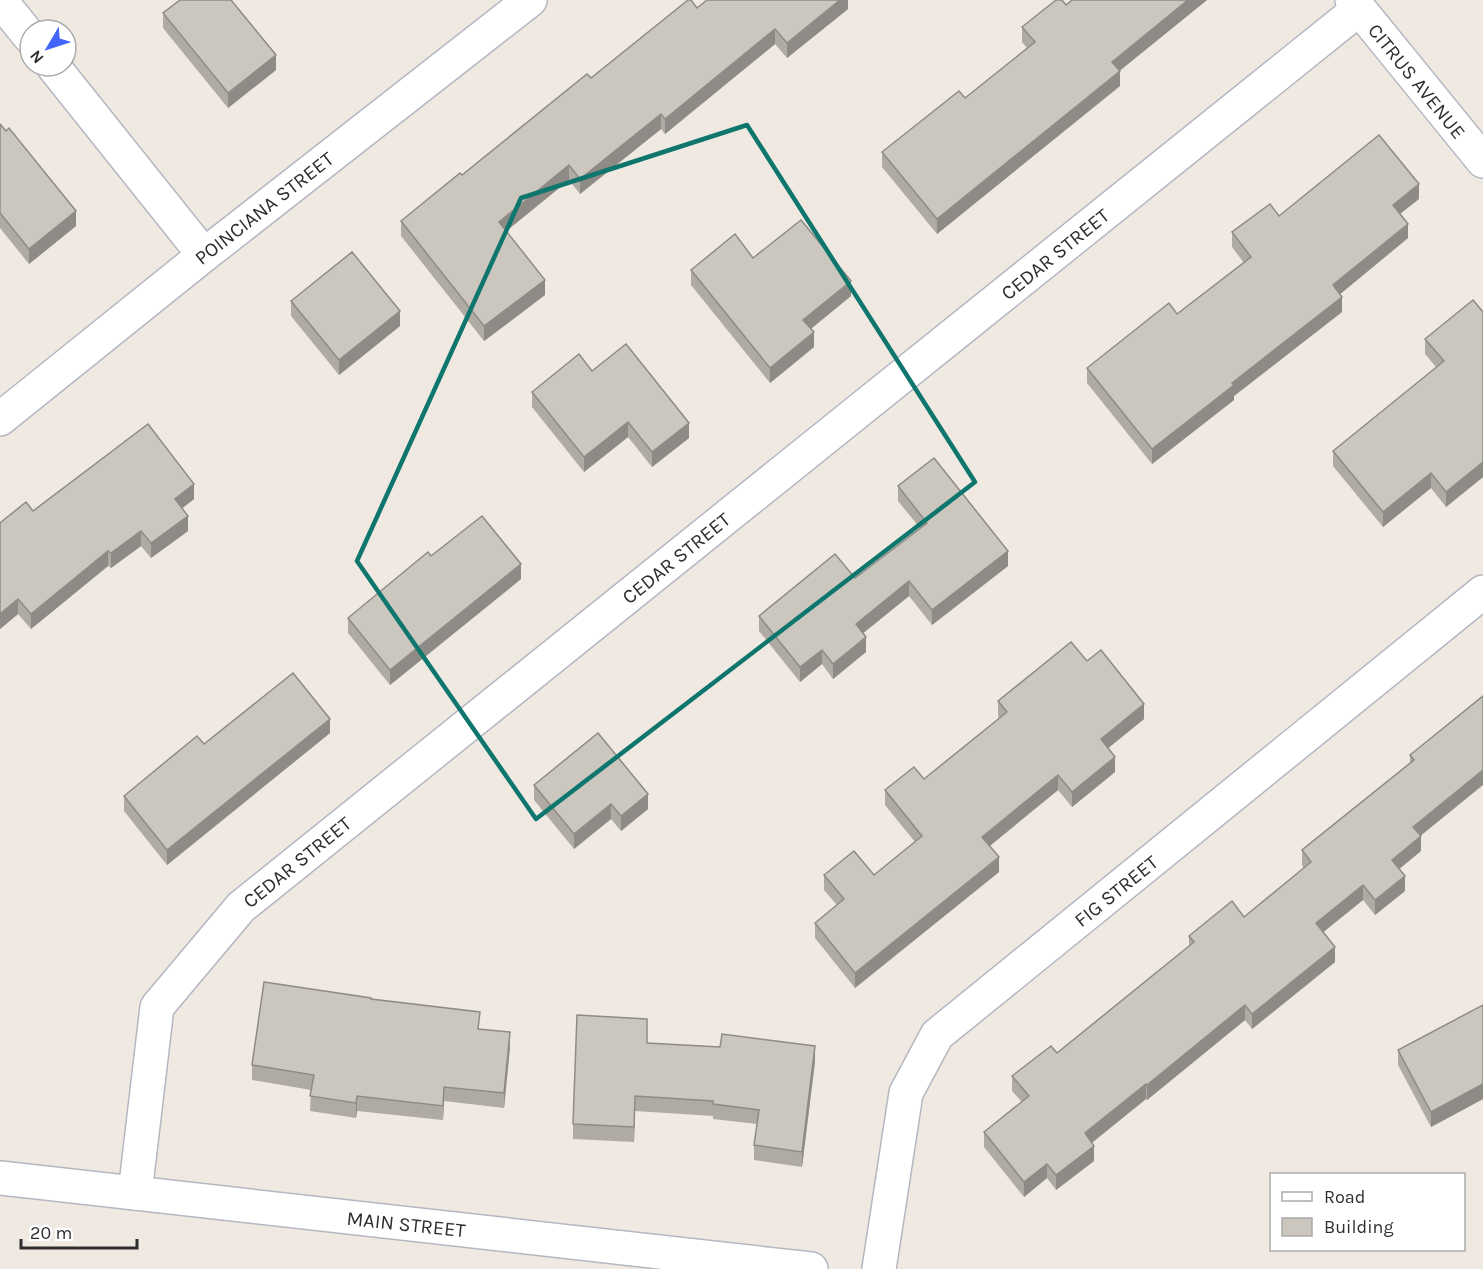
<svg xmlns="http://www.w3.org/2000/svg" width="1483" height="1269" viewBox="0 0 1483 1269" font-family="Karla,sans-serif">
	<rect width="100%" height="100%" fill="#efe9e1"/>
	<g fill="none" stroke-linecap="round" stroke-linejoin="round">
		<g stroke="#b4b7c1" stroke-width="36">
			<g id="minor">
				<polyline points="0,0 30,37"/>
				<polyline points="1352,0 1483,161"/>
				<polyline points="53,66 204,255"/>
				<polyline points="0,419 204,255 530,0"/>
				<polyline points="135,1193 157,1007 241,907 1359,9"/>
				<polyline points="879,1269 906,1093 937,1035 1483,592"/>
			</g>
		</g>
		<g stroke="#b4b7c1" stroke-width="36">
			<polyline id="tertiary" points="0,1178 811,1269"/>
		</g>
		<use href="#minor" stroke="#fff" stroke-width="33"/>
		<use href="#tertiary" stroke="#fff" stroke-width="33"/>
	</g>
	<g fill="#afaba4">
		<polygon points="848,0 848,9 787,58 775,44 665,134 661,129 580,194 569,180 506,231 545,295 484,341 401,236 401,221 591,78 697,8"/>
		<polygon points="1207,0 1119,71 1120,86 937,234 882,167 882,152 965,98 1027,48 1022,42 1022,27 1066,5"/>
		<polygon points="163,13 276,70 228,108 163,28"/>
		<polygon points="0,124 76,226 29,264 0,228"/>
		<polygon points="1419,199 1400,214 1408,238 1340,294 1342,312 1234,396 1234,400 1152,464 1087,383 1087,368 1177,314 1244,263 1232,247 1232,232 1279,216"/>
		<polygon points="753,258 851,296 811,329 814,347 770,383 691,285 691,270"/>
		<polygon points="291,301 400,326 339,375 291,316"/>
		<polygon points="1483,312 1483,477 1446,507 1431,488 1383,527 1333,466 1333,451 1436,367 1425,354 1425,339"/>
		<polygon points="592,371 689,438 652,467 628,437 584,472 532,407 532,392"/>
		<polygon points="898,486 1008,566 932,625 909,596 863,633 866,652 833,679 822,664 800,682 759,631 759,616 855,578 920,528 898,501"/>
		<polygon points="194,499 182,508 188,531 151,558 141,546 111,568 108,566 31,629 18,614 0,629 0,523 33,511"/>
		<polygon points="521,579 390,685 348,633 348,618"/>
		<polygon points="1087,661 1144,719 1108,748 1115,772 1072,807 1058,790 990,846 999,872 855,988 815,938 815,923 837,905 824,890 824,875 874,875 915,842 885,805 885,790 924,779 999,718 998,716 998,701"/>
		<polygon points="1483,696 1420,836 1421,851 1399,869 1405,891 1375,915 1363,900 1323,932 1335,962 1252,1029 1245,1020 1147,1100 1146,1099 1092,1143 1094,1161 1056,1190 1047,1178 1024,1197 984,1147 984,1132 1022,1102 1012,1091 1012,1076 1057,1053 1189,946 1189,936 1244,917 1304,868 1302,865 1302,850 1410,763 1410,755"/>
		<polygon points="330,733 167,865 124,811 124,796"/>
		<polygon points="534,785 648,809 621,831 611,819 574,849 534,800"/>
		<polygon points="371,999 480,1029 510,1047 504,1108 444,1101 443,1120 357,1111 356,1118 310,1111 311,1090 252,1080 252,1065"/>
		<polygon points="1483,1005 1483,1099 1431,1127 1398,1065 1398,1050"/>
		<polygon points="647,1043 815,1061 802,1167 754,1160 754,1145 757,1124 713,1119 713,1116 635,1111 634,1142 573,1139 573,1124"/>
	</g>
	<g fill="#8e8b86">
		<polygon points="840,0 848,0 848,9 787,58 787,43"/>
		<polygon points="1188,0 1207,0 1112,77 1112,62"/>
		<polygon points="775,29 775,44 665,134 665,119"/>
		<polygon points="276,55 276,70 228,108 228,93"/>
		<polygon points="1120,71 1120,86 937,234 937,219"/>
		<polygon points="661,114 661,129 580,194 580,179"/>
		<polygon points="569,165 569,180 499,237 499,222"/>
		<polygon points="1419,184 1419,199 1393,219 1393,205"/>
		<polygon points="76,211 76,226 29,264 29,249"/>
		<polygon points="1408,224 1408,238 1333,300 1333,285"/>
		<polygon points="545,280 545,295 484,341 484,326"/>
		<polygon points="851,281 851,296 803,335 803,320"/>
		<polygon points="1342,297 1342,312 1234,396 1234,400 1152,464 1152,449 1232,383"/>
		<polygon points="400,311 400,326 339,375 339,360"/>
		<polygon points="814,332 814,347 770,383 770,368"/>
		<polygon points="628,422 628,437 584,472 584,457"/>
		<polygon points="689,423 689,438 652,467 652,452"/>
		<polygon points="1483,462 1483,477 1446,507 1446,492"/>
		<polygon points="1431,473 1431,488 1383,527 1383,512"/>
		<polygon points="194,484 194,499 175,514 175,499"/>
		<polygon points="188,516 188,531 151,558 151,543"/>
		<polygon points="141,531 141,546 111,568 111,553"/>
		<polygon points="108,551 108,566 31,629 31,614"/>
		<polygon points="1008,551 1008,566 932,625 932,610"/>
		<polygon points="521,564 521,579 390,685 390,670"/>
		<polygon points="909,581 909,596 856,639 856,624"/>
		<polygon points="18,599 18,614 0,629 0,614"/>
		<polygon points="866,637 866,652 833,679 833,664"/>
		<polygon points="822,650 822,664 800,682 800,667"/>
		<polygon points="1144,704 1144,719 1101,754 1101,739"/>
		<polygon points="330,719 330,733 167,865 167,850"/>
		<polygon points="1115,757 1115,772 1072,807 1072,792"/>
		<polygon points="1483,770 1483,785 1413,842 1413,827"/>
		<polygon points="1058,775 1058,790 982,852 982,837"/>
		<polygon points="648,794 648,809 621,831 621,816"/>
		<polygon points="611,804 611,819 574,849 574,834"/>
		<polygon points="1421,836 1421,851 1392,875 1392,860"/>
		<polygon points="999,857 999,872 855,988 855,973"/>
		<polygon points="1405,876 1405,891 1375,915 1375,900"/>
		<polygon points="1363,885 1363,900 1316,938 1316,923"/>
		<polygon points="1335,947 1335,962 1252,1029 1252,1014"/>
		<polygon points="1245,1005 1245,1020 1147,1100 1147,1085"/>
		<polygon points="510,1032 510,1047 504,1108 504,1093"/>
		<polygon points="815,1046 815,1061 802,1167 802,1152"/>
		<polygon points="1146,1084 1146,1099 1085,1148 1085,1133"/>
		<polygon points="1483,1084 1483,1099 1431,1127 1431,1112"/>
		<polygon points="444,1087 444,1101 443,1120 443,1106"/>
		<polygon points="357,1096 357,1111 356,1118 356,1103"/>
		<polygon points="635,1096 635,1111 634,1142 634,1127"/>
		<polygon points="1094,1146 1094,1161 1056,1190 1056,1175"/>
		<polygon points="1047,1164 1047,1178 1024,1197 1024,1182"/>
	</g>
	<g fill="#cbc7bf" stroke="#8e8b86" stroke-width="1.5">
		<polygon points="180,0 231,0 276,55 228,93 163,13"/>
		<polygon points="688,0 691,0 697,8 707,0 840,0 787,43 775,29 665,119 661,114 580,179 569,165 499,222 545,280 484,326 401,221 460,173 462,175 587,74 591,78"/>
		<polygon points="1056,0 1062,0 1066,5 1072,0 1188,0 1112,62 1120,71 937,219 882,152 959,91 965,98 1035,42 1022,27"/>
		<polygon points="0,124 6,131 9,128 76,211 29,249 0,213"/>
		<polygon points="1379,135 1419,184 1393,205 1408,224 1333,285 1342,297 1232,383 1234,385 1152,449 1087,368 1169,303 1177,314 1251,257 1232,232 1270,204 1279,216"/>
		<polygon points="801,220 851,281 803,320 814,332 770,368 691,270 735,234 753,258"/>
		<polygon points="352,252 400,311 339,360 291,301"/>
		<polygon points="1473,300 1483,312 1483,462 1446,492 1431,473 1383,512 1333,451 1444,361 1425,339"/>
		<polygon points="626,344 689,423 652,452 628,422 584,457 532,392 579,354 592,371"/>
		<polygon points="148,424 194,484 175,499 188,516 151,543 141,531 111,553 108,551 31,614 18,599 0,614 0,523 26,502 33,511"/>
		<polygon points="934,458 1008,551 932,610 909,581 856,624 866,637 833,664 822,650 800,667 759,616 835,554 855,578 927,523 898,486"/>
		<polygon points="482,516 521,564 390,670 348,618 428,552 431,556"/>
		<polygon points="1071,642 1087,661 1101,650 1144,704 1101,739 1115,757 1072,792 1058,775 982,837 999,857 855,973 815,923 844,899 824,875 854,851 874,875 922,836 885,790 914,767 924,779 1007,712 998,701"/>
		<polygon points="293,673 330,719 167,850 124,796 197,736 204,744"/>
		<polygon points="1483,696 1483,770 1413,827 1421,836 1392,860 1405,876 1375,900 1363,885 1316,923 1335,947 1252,1014 1245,1005 1147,1085 1146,1084 1085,1133 1094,1146 1056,1175 1047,1164 1024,1182 984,1132 1029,1096 1012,1076 1051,1046 1057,1053 1194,942 1189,936 1232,901 1244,917 1311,862 1302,850 1414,760 1410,755"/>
		<polygon points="598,733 648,794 621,816 611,804 574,834 534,785"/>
		<polygon points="264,982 371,998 371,999 480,1012 478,1029 510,1032 504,1093 444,1087 443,1106 357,1096 356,1103 310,1096 314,1075 252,1065"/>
		<polygon points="1483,1005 1483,1084 1431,1112 1398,1050"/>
		<polygon points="577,1015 647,1019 647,1043 720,1047 722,1034 815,1046 802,1152 754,1145 759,1110 713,1104 713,1101 635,1096 634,1127 573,1124"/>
	</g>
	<path fill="none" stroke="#0f766e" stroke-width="4.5" stroke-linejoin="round" d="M747,125L975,482L536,819L357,561L521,198Z"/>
	<g text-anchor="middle" stroke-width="4.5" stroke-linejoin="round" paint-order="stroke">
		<g font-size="20" fill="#2e2e2e" stroke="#fff">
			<text transform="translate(1417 81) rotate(51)" y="7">CITRUS AVENUE</text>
			<text transform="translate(264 208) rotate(-38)" y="7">POINCIANA STREET</text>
			<text transform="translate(1055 254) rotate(-39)" y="7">CEDAR STREET</text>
			<text transform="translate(676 558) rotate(-39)" y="7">CEDAR STREET</text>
			<text transform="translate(297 862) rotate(-39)" y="7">CEDAR STREET</text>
			<text transform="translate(1116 891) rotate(-39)" y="7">FIG STREET</text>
			<text transform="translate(406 1224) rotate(6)" y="7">MAIN STREET</text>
		</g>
	</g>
	<rect x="1270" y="1173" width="195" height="78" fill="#ffffff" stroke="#ababab" stroke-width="1.5"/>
	<rect x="1282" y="1192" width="30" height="9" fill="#ffffff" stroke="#ababab" stroke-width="1.5"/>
	<text x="1324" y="1203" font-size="18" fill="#2e2e2e">Road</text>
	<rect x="1282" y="1218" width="30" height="18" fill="#cbc7bf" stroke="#ababab" stroke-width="1.5"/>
	<text x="1324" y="1233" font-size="18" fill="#2e2e2e">Building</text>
	<g transform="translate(48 48) rotate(231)"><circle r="28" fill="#ffffff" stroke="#ababab" stroke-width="1.5"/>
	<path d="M0-4.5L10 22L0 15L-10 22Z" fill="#4264fb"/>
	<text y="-9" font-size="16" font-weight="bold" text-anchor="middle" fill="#2e2e2e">N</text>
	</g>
	<path d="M21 1239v9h116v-9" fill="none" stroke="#2e2e2e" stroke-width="3"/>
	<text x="30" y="1239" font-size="18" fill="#2e2e2e" stroke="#ffffff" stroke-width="4.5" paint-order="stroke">20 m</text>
</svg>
